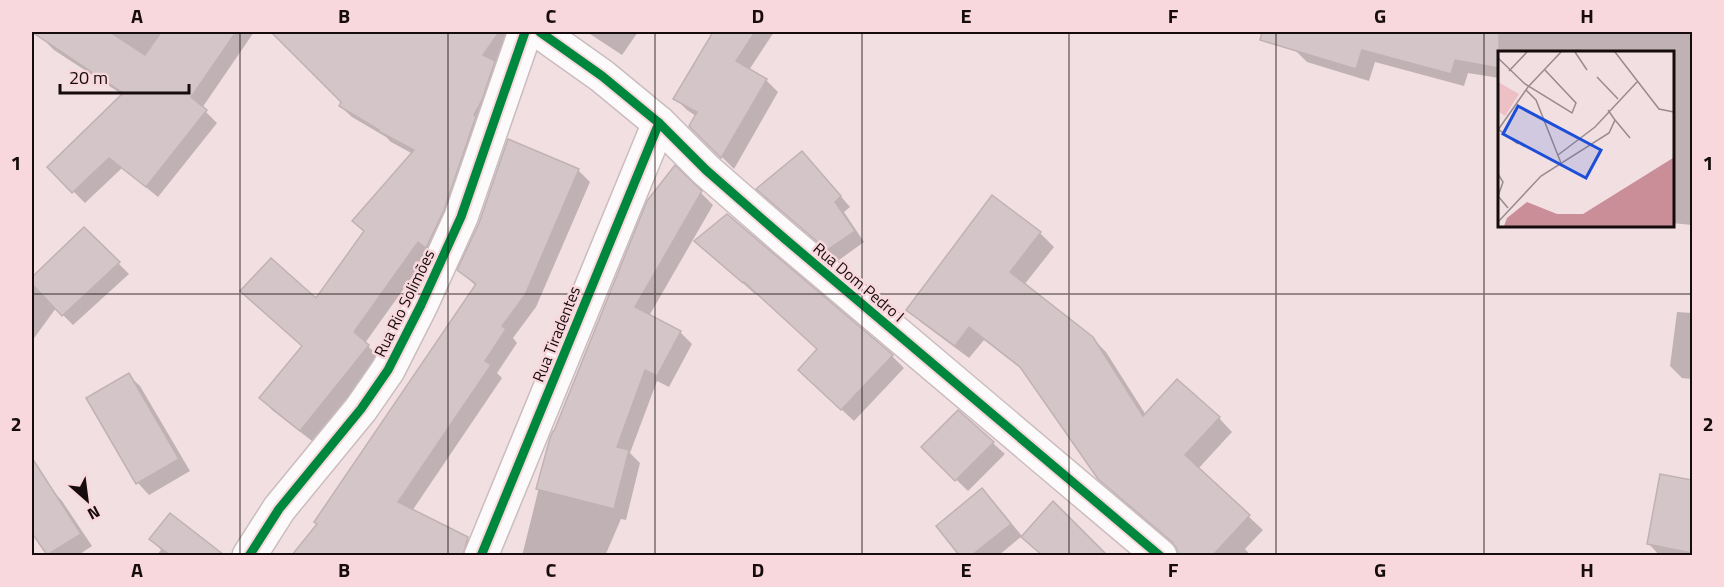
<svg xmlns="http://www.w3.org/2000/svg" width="1724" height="587" viewBox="0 0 1724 587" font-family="'Titillium Web',sans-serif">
	<rect width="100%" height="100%" fill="#f1dfe2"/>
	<g fill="#0003">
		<polygon points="48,32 254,32 202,108 217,123 158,197 122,168 85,203 49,167 123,95 54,50 43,39"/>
		<polygon points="273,32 517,32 496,64 506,74 430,252 365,343 380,358 312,441 272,410 261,398 303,346 316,300 365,231 413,154 391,142 386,137 352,117 340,106 343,102"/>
		<polygon points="587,32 638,32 622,55"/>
		<polygon points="714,32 774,32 749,70 766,80 778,92 734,169 691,126 696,116 687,110 675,98"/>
		<polygon points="1299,32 1692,32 1692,225 1672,223 1672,52 1499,52 1499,78 1468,73 1464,86 1375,62 1369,81 1307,62 1294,49"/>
		<polygon points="812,163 850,207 844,212 864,242 839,260 769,199"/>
		<polygon points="675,167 713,205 649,316 680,332 692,344 669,387 657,381 630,453 640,463 626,520 621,519 605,556 522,556 551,439"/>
		<polygon points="578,170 590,182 536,307 513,338 517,343 497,373 502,378 412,511 467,539 479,551 477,556 294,556 318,524 476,286 459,270"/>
		<polygon points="84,229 129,274 73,325 56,308 32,341 32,279"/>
		<polygon points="1040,233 1054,247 1024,285 1092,338 1106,352 1146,415 1219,418 1232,432 1198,469 1263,530 1245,549 1251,556 1180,556 1177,546 1113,492 1099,478 1026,372 984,340 969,358 922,323 908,310"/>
		<polygon points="696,241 892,356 904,368 854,421 812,382 819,350 757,293 755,294"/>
		<polygon points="1677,312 1692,313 1692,379 1682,378 1670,366"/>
		<polygon points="128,375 140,386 190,471 149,495 138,483"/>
		<polygon points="958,412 1005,454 968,491 923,447"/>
		<polygon points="1661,476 1692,482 1692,556 1660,556 1649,544"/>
		<polygon points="51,489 62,501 92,546 77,556 48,556 32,530 32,502"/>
		<polygon points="982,490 994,502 1022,536 998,556 961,556 938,526"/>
		<polygon points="1053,503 1105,556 1042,556 1023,537"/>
		<polygon points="170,515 222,556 156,556 161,550 151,539"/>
	</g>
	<g fill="#d4c6c8" stroke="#c0b2b4" stroke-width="1.5">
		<polygon points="32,32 110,32 145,55 161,32 236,32 191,97 207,110 146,187 109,158 72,193 47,167 123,93"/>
		<polygon points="271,32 499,32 483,55 495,61 482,100 474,115 476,116 444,210 426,248 418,242 354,332 369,345 300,431 259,398 302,346 240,291 271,258 316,298 364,231 352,221 414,150 378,131 379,130 339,106 341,102"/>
		<polygon points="713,32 755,32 736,61 767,79 721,158 689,126 697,112 673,99"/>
		<polygon points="1262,32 1499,32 1499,68 1455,60 1451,74 1362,50 1356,69 1260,40"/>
		<polygon points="508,139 579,169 525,295 502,326 506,329 485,361 491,365 398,502 468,537 463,555 292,555 317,524 314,522 476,284 457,270 479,223"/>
		<polygon points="802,151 841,196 835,202 855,231 827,250 756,189"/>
		<polygon points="675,165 702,191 635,307 681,331 657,376 645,370 617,447 629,450 614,509 536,489 550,438 553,431 554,431 647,201"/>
		<polygon points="992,195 1041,232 1010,272 1093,337 1143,416 1177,379 1220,417 1185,455 1250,515 1213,555 1178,555 1177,549 1172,542 1098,479 1020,367 969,327 955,346 906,310"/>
		<polygon points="727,214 893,355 841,410 798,370 817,349 744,282 743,283 694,241"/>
		<polygon points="84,227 120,262 62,316 32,284 32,277"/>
		<polygon points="129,373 179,459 136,484 86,398"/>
		<polygon points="958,410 994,442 955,481 921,447"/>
		<polygon points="32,458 81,534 47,555 32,533"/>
		<polygon points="1660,474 1692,480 1692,553 1647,544"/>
		<polygon points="982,488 1011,524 972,555 959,555 936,526"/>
		<polygon points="1053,501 1107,555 1042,555 1021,537"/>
		<polygon points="170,513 224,555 170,555 149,539"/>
	</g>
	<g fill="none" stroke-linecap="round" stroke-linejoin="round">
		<g stroke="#cbbdbf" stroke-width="36">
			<g id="minor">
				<polyline points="540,32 602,76 659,123 706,170 785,239 1160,556"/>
				<polyline points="249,556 279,509 361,409 388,370 421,305 461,217 525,32"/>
				<polyline points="481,556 659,123"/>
			</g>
		</g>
		<use href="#minor" stroke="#fdfafb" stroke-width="33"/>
		<g stroke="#f8d8dc" stroke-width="13">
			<g id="cycleway">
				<polyline points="540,32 602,76 659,123 706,170 785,239 1160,556"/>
				<polyline points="249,556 279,509 361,409 388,370 421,305 461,217 525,32"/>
				<polyline points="481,556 659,123"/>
			</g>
		</g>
		<use href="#cycleway" stroke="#00873e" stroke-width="9"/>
	</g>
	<path fill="none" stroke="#160c0d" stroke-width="1.5" stroke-opacity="0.55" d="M240,32V556M448,32V556M655,32V556M862,32V556M1069,32V556M1276,32V556M1484,32V556M32,294H1692"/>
	<g text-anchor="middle" stroke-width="5" stroke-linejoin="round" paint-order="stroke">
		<g font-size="16" fill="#160c0d" stroke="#f8d8dc">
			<text transform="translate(859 282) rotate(40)" y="6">Rua Dom Pedro I</text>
			<text transform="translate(404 303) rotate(-64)" y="6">Rua Rio Solimões</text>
			<text transform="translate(556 334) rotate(-68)" y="6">Rua Tiradentes</text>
		</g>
	</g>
	<g transform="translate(1498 51)">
		<rect width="176" height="176" fill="#f1dfe2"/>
		<path d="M0,31L21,43L7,65L0,60Z" fill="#edc0c6"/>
		<path d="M175,107V175H6L9,167L29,151L59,163H85Z" fill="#ca8e98"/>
		<path fill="none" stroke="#998b8d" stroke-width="1.5" d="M77,1L89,19M117,1L161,58L176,61M0,7L27,33L74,62L78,52L46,18M11,20L29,1M99,26L120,48M28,39L38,49L63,112M117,69L132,87M0,78L20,93M0,79L30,36L63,1M60,104L97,76L139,31M0,123L5,131L0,145L10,157M0,171L43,125L111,82L117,69L110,59"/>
		<path fill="#1d4ed8" fill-opacity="0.15" stroke="#1d4ed8" stroke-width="3" d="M20,55L103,99L88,127L5,83Z"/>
		<rect width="176" height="176" fill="none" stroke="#160c0d" stroke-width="3"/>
	</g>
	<rect width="1724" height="587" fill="none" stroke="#f8d8dc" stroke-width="66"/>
	<g transform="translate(87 500) rotate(152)" stroke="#f8d8dc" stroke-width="4.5" paint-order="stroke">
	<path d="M0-4.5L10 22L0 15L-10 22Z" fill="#160c0d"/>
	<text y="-9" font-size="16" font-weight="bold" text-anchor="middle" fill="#160c0d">N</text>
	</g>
	<path d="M60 84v9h129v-9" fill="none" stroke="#160c0d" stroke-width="3"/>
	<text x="69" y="84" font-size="18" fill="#160c0d" stroke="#f8d8dc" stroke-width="4.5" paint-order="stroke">20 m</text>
	<rect x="33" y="33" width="1658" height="521" fill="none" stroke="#160c0d" stroke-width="2"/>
	<g font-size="20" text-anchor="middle" font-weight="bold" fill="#160c0d">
		<text x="137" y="23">A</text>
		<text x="344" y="23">B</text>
		<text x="551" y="23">C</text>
		<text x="758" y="23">D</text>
		<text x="966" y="23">E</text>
		<text x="1173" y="23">F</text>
		<text x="1380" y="23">G</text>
		<text x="1587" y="23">H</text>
		<text x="16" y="170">1</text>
		<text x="1708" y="170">1</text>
		<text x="16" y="431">2</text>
		<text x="1708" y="431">2</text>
		<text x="137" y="577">A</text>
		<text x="344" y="577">B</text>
		<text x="551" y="577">C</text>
		<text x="758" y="577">D</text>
		<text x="966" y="577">E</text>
		<text x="1173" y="577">F</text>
		<text x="1380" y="577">G</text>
		<text x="1587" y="577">H</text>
	</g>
</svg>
